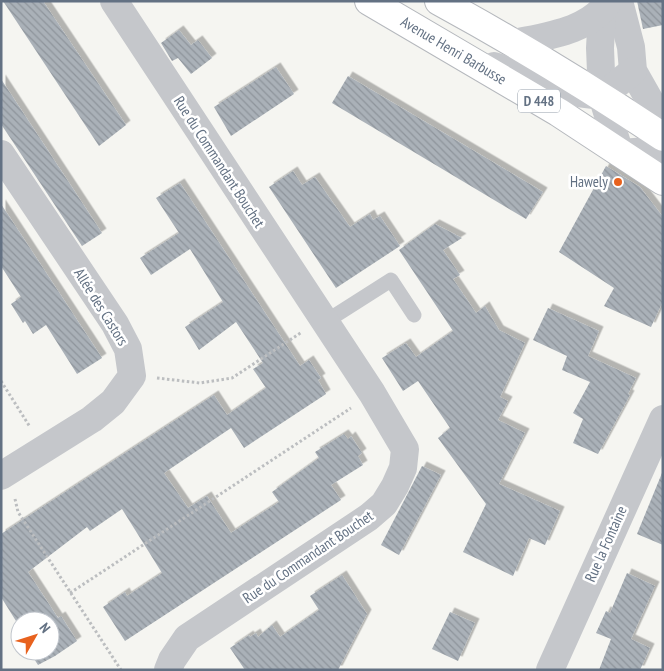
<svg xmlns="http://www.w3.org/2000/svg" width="664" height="671" viewBox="0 0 664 671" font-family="'PT Sans Narrow',sans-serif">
	<defs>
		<pattern id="building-back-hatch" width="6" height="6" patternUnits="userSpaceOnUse" patternTransform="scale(1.25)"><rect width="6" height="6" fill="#aab1b8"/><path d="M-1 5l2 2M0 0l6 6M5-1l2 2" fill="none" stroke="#8e949b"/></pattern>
		<filter id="shadow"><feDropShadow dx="4.5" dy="-4.5" stdDeviation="0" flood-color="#0004"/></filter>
	</defs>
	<rect width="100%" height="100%" fill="#f5f5f1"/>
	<g fill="url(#building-back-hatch)" filter="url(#shadow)">
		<polygon points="3,1 43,1 126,125 99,146"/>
		<polygon points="637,1 663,1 663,25 643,29"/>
		<polygon points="179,30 191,45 198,40 212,58 191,74 178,58 172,61 161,43"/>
		<polygon points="276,67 294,94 231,136 214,107"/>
		<polygon points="348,76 543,192 526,219 332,103"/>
		<polygon points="1,79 102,233 82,246 1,124"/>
		<polygon points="606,166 640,187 663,217 663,301 651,327 604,306 614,288 559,252"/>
		<polygon points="293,171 302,185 315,177 350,227 370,214 373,220 380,216 400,246 336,288 269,187"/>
		<polygon points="180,183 300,366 309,360 321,378 318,380 326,394 244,448 231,428 164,473 188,508 207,496 231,533 279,502 272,492 319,458 315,452 344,434 348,439 351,436 362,453 358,456 363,465 331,485 341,500 125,641 103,607 125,592 127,596 162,573 122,509 90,531 87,527 28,572 58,618 61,616 77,641 55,656 38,665 29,651 50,651 50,623 54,621 16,621 1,597 1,534 214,395 227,415 266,388 253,369 263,363 236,322 199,350 185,327 223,302 190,249 151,275 140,258 179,233 156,198"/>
		<polygon points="1,204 102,358 77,374 46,325 33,334 25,321 23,323 11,304 21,297 1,266"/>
		<polygon points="435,224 462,238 443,250 460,275 453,279 476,313 485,306 499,330 525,343 500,397 508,401 498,420 525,433 499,484 560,511 545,545 529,538 513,576 463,552 486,504 438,438 450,428 418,381 403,391 382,358 406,343 416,357 453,331 399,250"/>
		<polygon points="548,308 599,331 588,356 636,378 628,394 630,395 598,454 573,443 583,419 573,413 590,382 562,370 567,356 533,340"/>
		<polygon points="422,466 441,475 399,555 381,545"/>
		<polygon points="662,473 663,473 663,545 637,534"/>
		<polygon points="627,573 655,586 631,639 650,648 640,670 599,670 611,639 596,633 606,611 610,613"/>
		<polygon points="342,575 367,614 338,670 245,670 230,648 249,635 250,637 256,633 258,637 272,625 280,637 319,610 310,596"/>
		<polygon points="450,612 475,623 458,661 432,649"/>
	</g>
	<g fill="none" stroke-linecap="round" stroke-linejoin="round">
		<g stroke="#b5b8bd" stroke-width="30">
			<g id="primary">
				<path id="s1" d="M369,1L558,112L663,181"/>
				<path d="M439,1C516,43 590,88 663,137"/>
			</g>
		</g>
		<g stroke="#bcbec0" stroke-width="3" stroke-dasharray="2.5 2.5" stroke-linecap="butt">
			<polyline points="157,378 200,383 232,378 302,332"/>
			<polyline points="1,381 30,427"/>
			<polyline points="15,499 18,512 121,670"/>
			<polyline points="70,593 351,408"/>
		</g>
		<polyline stroke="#c5c7cb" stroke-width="15" points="325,322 391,280 414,315"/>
		<g stroke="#c5c7cb" stroke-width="28">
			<polyline points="114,1 372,393 405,449 403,468 395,486 384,504 369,517 187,638 172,660 168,670"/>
			<polyline points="619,1 631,47 633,71 663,124"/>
			<polyline points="602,12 600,48 602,96 620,153 663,150"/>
			<path d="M514,43C547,36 590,31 609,1"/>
			<polyline points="494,66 516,73 554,90 602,96 633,71"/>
			<polyline points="1,154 115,324 128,349 132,376 113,402 92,419 1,476"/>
			<polyline points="550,670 663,419"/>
		</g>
		<use href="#primary" stroke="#fff" stroke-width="28"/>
	</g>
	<circle fill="#e8621e" stroke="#fff" stroke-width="2" cx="618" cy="182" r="5"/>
	<g text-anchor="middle" stroke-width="5" stroke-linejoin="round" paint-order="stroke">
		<rect fill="#fff" stroke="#929ca8" stroke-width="1" x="518" y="89.5" width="42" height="23" rx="4"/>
		<g font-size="14" font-weight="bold" fill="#637183">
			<text x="539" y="106">D 448</text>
		</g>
		<g font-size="15" fill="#637183" stroke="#fff">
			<text dy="5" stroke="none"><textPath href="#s1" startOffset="98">Avenue Henri Barbusse</textPath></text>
			<text transform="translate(219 162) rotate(57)" y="5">Rue du Commandant Bouchet</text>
			<text transform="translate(101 307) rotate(58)" y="5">Allée des Castors</text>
			<text transform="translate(606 544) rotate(-66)" y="5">Rue la Fontaine</text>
			<text transform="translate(308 557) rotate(-34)" y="5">Rue du Commandant Bouchet</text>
		</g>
		<g font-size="15" fill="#637183" stroke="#fff" text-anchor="end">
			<text x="608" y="187">Hawely</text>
		</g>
	</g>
	<rect width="664" height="671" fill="none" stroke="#637183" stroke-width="5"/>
	<g transform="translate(35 636) rotate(51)"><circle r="24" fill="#ffffff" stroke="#c1c6cd"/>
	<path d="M0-4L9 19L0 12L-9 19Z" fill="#e8621e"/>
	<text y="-8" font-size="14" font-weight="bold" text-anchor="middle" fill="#637183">N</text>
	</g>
</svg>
